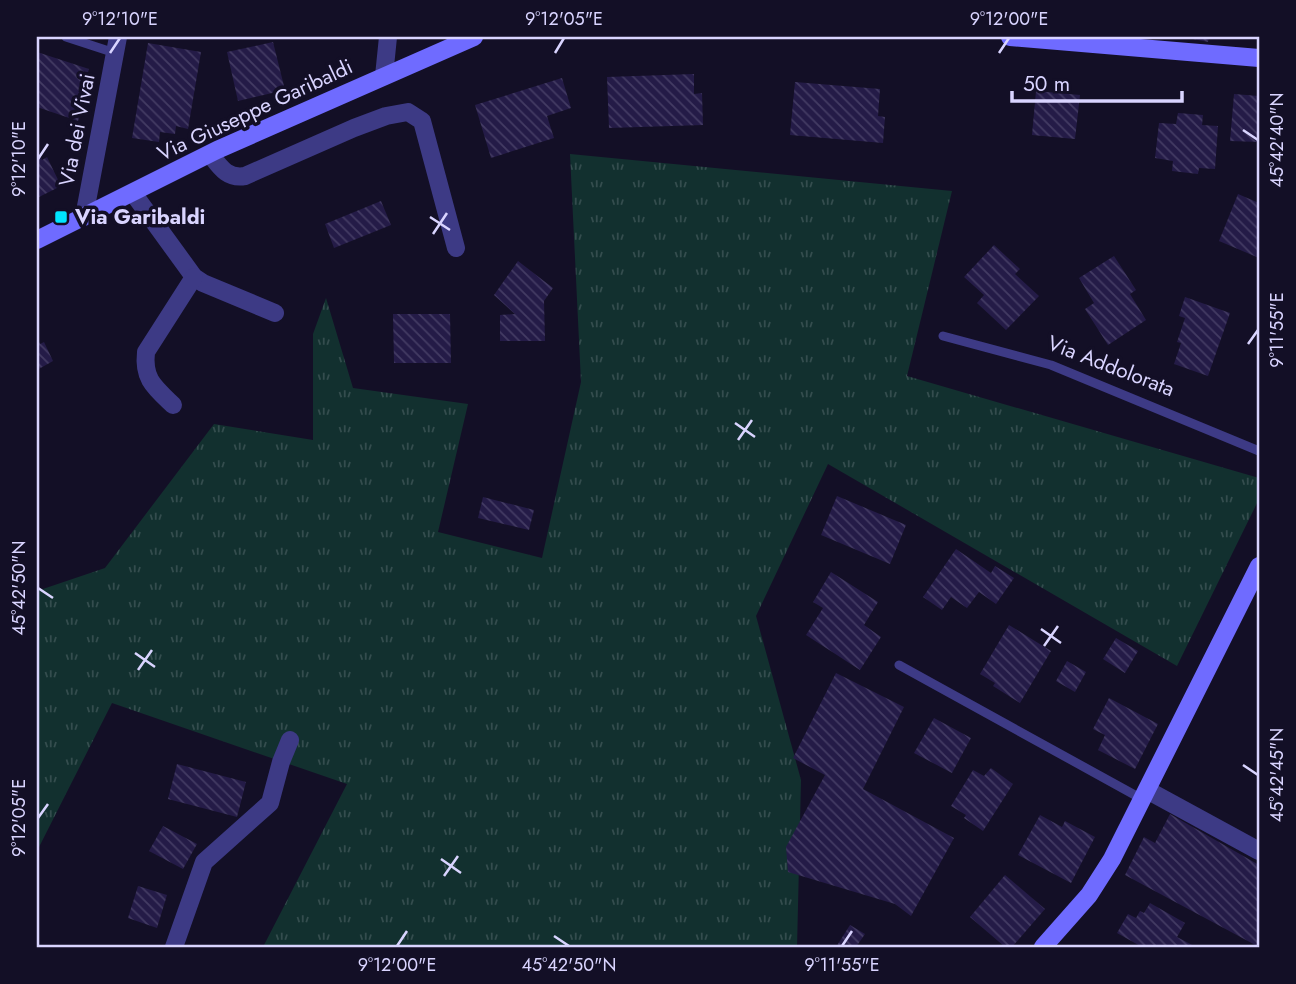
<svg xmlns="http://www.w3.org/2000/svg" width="1296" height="984" viewBox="0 0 1296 984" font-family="Jost,sans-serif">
	<defs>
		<pattern id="grass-tufts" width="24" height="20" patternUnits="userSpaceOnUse" patternTransform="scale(1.75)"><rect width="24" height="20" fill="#12302f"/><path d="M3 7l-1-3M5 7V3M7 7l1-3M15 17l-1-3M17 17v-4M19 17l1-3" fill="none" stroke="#344d4e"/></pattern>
		<pattern id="building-back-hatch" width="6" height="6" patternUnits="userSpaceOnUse" patternTransform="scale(1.75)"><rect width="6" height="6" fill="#241b47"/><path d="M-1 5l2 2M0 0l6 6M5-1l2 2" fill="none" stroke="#433b63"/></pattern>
	</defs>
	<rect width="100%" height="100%" fill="#130f26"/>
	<polygon fill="url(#grass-tufts)" points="570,154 952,191 907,376 1259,478 1259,499 1177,666 828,464 756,616 801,780 797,947 263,947 347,784 112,703 37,851 37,591 105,568 214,424 313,440 313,334 326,298 353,388 468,404 438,532 542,558 581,382"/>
	<g fill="url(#building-back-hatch)">
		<polygon points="1183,37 1209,37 1208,42"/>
		<polygon points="273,42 285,90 238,101 227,52"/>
		<polygon points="148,43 201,52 188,129 176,126 175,134 160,132 159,142 132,138"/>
		<polygon points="37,52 89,69 82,92 87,93 78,121 37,107"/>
		<polygon points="694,74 694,94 702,93 703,125 609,128 607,77"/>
		<polygon points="562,78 571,108 547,116 554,138 491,158 475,105"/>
		<polygon points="795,82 880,89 878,116 885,117 883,143 790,135"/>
		<polygon points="1036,91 1080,95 1075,139 1032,135"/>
		<polygon points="1234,94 1259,96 1259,142 1230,141"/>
		<polygon points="1178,113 1203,115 1202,125 1218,126 1215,169 1199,168 1198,174 1172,171 1173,161 1155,158 1159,123 1176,124"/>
		<polygon points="37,149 42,160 47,157 61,186 37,198"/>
		<polygon points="1238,194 1259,203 1259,258 1219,241"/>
		<polygon points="381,201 391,225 334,248 325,224"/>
		<polygon points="994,245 1020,269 1015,274 1039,296 1006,330 977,303 984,295 964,277"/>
		<polygon points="1114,256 1136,290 1130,294 1146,320 1108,345 1085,309 1094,303 1079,278"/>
		<polygon points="518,261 553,288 544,301 545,341 500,341 500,315 515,314 494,295"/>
		<polygon points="1185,297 1230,313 1208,376 1174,364 1181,343 1177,342 1185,318 1179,316"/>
		<polygon points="393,314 450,314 451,363 394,363"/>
		<polygon points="37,337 40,344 44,342 53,361 37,370"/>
		<polygon points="837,496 906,525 890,564 821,535"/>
		<polygon points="483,497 534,510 529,530 478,518"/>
		<polygon points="956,549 991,573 995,566 1014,578 996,604 979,592 967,608 951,597 942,610 923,597"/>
		<polygon points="831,572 878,602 864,625 881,637 860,670 806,635 823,608 813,602"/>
		<polygon points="1009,625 1051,651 1020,703 993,686 995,683 980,674"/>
		<polygon points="1116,638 1138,651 1125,673 1103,659"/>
		<polygon points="1067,661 1086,672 1075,692 1056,681"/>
		<polygon points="836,673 904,707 863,789 954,838 911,916 895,904 788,872 786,847 825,775 793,758"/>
		<polygon points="1109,698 1158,724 1135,769 1098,750 1105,735 1093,729"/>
		<polygon points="934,718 971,738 952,773 914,753"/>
		<polygon points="177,764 246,782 237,817 168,799"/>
		<polygon points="991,768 1013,784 983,831 964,818 966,815 951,806 973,770 984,776"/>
		<polygon points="1170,814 1259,865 1259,947 1125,875 1144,837 1155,843"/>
		<polygon points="1040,815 1062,827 1065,821 1095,837 1071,883 1018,855"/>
		<polygon points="163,826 197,844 183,869 149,851"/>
		<polygon points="1005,875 1045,909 1012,947 1005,947 970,917"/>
		<polygon points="138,886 167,895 157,928 128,918"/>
		<polygon points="1150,903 1185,923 1177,937 1196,947 1142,947 1117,933 1128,914 1136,918 1140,911 1144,913"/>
		<polygon points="850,925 865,934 856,947 836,947"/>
	</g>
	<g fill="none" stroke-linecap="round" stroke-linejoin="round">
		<g stroke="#3d3a85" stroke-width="9">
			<polyline points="66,37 115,53"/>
			<polyline points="943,336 1051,365 1259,451"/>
			<polyline points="899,665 1142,799"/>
		</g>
		<g stroke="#3d3a85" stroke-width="18">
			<polyline points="384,76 388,37"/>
			<path d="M210,154C220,167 227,179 245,176L354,128L386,116L408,112L422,121L456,248"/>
			<polyline points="133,193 194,277 203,283 275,313"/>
			<polyline points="84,217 118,37"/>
			<path d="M173,405C154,387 143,379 146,352L194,277"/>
			<polyline points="1147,790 1259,851"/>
			<polyline points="174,947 204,862 270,803 281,762 290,740"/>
		</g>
		<g stroke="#6f6bff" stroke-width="18">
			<polyline points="1010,37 1259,58"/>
			<polyline points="37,240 217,150 474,37"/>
			<polyline points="1043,947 1089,895 1112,859 1259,566"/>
		</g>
	</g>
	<path fill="none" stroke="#d9d4ff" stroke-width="2.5" d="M110,53L120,38M555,53L564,38M999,53L1009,38M1243,130L1258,140M38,159L48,144M430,217L450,230M433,234L447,213M1248,344L1258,330M735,423L755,437M738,440L752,420M38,588L53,598M1041,629L1061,643M1044,646L1058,626M135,653L155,667M138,670L152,650M1243,765L1258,775M38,818L48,804M441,859L461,873M444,876L458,856M554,936L569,946M397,946L407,931M842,946L852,931"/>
	<rect fill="#00e5ff" stroke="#130f26" stroke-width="2.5" x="54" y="210" width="14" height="14" rx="3.5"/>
	<g text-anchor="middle" stroke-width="7" stroke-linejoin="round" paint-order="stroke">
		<g font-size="21" fill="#d9d4ff" stroke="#130f26">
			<text transform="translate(255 110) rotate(-25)" y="7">Via Giuseppe Garibaldi</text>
			<text transform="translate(77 130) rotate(-79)" y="7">Via dei Vivai</text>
			<text transform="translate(1111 366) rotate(21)" y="7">Via Addolorata</text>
		</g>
		<g font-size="21" font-weight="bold" fill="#d9d4ff" stroke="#130f26" text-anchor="start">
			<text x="75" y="224">Via Garibaldi</text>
		</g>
	</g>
	<rect width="1296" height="984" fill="none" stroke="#130f26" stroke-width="77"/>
	<path d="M1012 91v10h170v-10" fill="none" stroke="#d9d4ff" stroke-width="3.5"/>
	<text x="1023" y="91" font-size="21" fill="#d9d4ff" stroke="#130f26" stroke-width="5" paint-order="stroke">50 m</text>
	<rect x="38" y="38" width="1220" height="908" fill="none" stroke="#d9d4ff" stroke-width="2.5"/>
	<g font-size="18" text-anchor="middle" fill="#d9d4ff">
		<text x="120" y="25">9°12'10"E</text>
		<text x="564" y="25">9°12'05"E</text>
		<text x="1009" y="25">9°12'00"E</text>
		<text transform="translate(1277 140) rotate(-90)" y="6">45°42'40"N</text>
		<text transform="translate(19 159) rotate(-90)" y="6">9°12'10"E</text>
		<text transform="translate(1277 330) rotate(-90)" y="6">9°11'55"E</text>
		<text transform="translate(19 588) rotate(-90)" y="6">45°42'50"N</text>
		<text transform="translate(1277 775) rotate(-90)" y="6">45°42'45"N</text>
		<text transform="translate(19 818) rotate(-90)" y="6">9°12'05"E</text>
		<text x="397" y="971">9°12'00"E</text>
		<text x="569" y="971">45°42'50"N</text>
		<text x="842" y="971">9°11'55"E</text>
	</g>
</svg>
